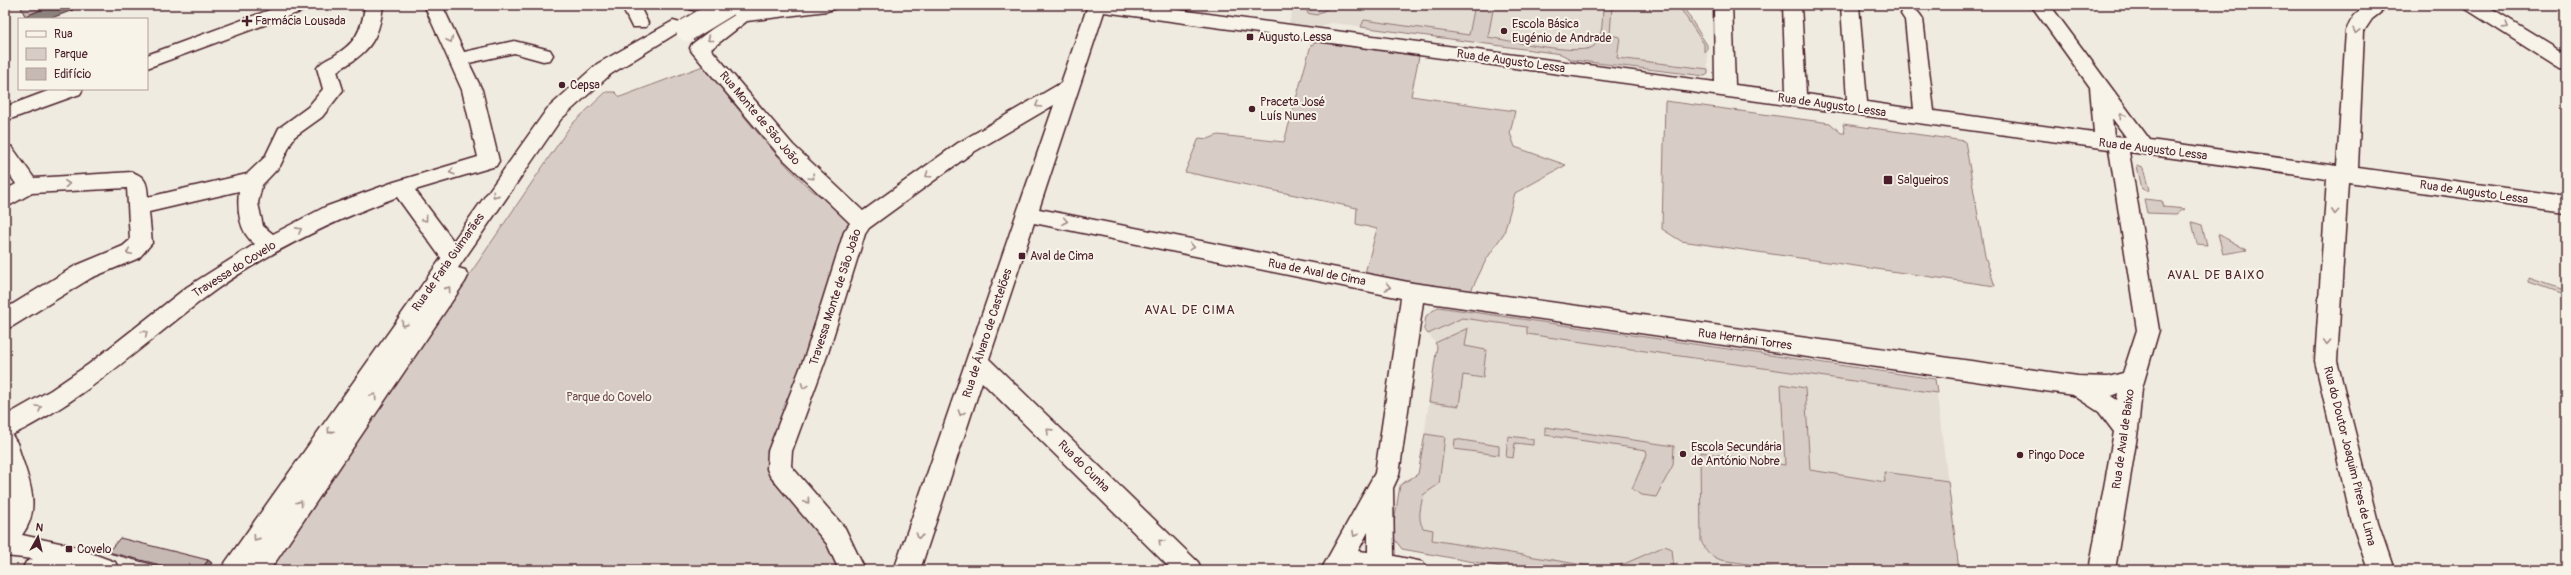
<svg xmlns="http://www.w3.org/2000/svg" width="2571" height="575" viewBox="0 0 2571 575" font-family="Pangolin,sans-serif">
	<rect width="100%" height="100%" fill="#f0ebe0"/>
	<filter id="ink" filterUnits="userSpaceOnUse"><feTurbulence type="fractalNoise" baseFrequency=".025" numOctaves="2"/><feDisplacementMap in="SourceGraphic" scale="8" xChannelSelector="R" yChannelSelector="G"/><feConvolveMatrix kernelMatrix="1 2 1 2 8 2 1 2 1" color-interpolation-filters="sRGB"/></filter>
	<g filter="url(#ink)">
		<g fill="#e3dcd2">
			<polygon points="1294,5 1682,5 1707,45 1708,74 1705,76 1572,60 1561,54 1351,25 1330,23 1321,27 1289,23"/>
			<polygon points="1443,307 1935,379 1959,570 1518,570 1402,549 1394,541 1400,485 1418,474 1438,346 1424,329 1426,316 1433,309"/>
		</g>
		<g fill="#d8cdc6" stroke="#917678">
			<polygon points="1309,5 1333,5 1317,15 1307,13"/>
			<path d="M1475,5H1494L1488,37C1507,40 1582,57 1594,46C1604,37 1602,17 1603,5H1612L1610,35L1620,37L1617,58L1708,69V74L1705,76L1572,60L1561,54L1361,27L1364,20L1469,35Z"/>
			<polygon points="1678,5 1682,5 1707,45 1707,51 1704,51 1704,44"/>
			<polygon points="1318,42 1419,56 1411,96 1515,111 1510,133 1515,147 1566,165 1515,193 1504,233 1486,260 1470,293 1365,273 1377,229 1356,224 1357,208 1185,172 1199,138 1208,139 1218,135 1284,142 1311,45"/>
			<path d="M703,66C738,108 768,149 807,186C819,198 844,206 850,224L771,457L832,540L846,570H269L571,125L606,92H615L620,97Z"/>
			<polygon points="1665,101 1830,123 1841,133 1845,133 1843,124 1965,141 1985,256 1995,286 1681,241 1662,229"/>
			<polygon points="2137,166 2143,168 2149,190 2147,191 2142,189"/>
			<polygon points="2144,199 2162,201 2164,207 2185,209 2176,214 2147,213"/>
			<polygon points="2192,222 2202,225 2207,245 2197,244"/>
			<polygon points="2218,234 2247,250 2223,254"/>
			<polygon points="2529,278 2566,291 2566,295 2529,282"/>
			<polygon points="1438,307 1935,379 1937,393 1527,334 1527,327 1462,318 1428,334 1424,329 1426,316"/>
			<polygon points="1468,328 1465,346 1486,350 1483,378 1463,375 1459,406 1429,402 1437,346 1435,343"/>
			<path d="M1781,384L1805,388L1810,470L1885,482L1884,472L1948,481L1959,570H1787L1721,560C1710,556 1706,551 1701,541L1700,452L1785,465Z"/>
			<polygon points="1545,427 1674,446 1673,465 1656,497 1642,495 1632,489 1647,454 1646,450 1545,435"/>
			<path d="M1425,434L1445,437L1439,484L1423,495C1421,507 1417,518 1423,528L1433,530L1432,540L1601,568L1624,564L1665,546L1672,549L1674,570H1518L1402,549L1392,536L1400,485L1418,474Z"/>
			<polygon points="1508,436 1533,439 1533,445 1515,443 1513,458 1506,457"/>
			<polygon points="1455,439 1499,446 1499,455 1454,449"/>
		</g>
		<g fill="none" stroke-linecap="round" stroke-linejoin="round">
			<g stroke="#4a1f2b" stroke-width="3">
				<g id="minor">
					<polygon points="283,5 310,5 308,9 147,68 147,55"/>
					<path d="M365,5H383C379,41 368,53 337,71L343,90L322,117L294,137L280,166L262,185L258,203L263,226L273,234L325,207L394,182L478,157L462,90L424,5H442L464,52L514,41L550,50L553,55L550,60L543,61L514,53L469,63L482,90L499,161L496,166L415,190L460,250L463,256L460,262L452,264L444,262L397,197C328,223 261,255 202,300C140,347 83,401 12,435L17,443C26,474 44,506 22,535L69,545L115,562L119,570H22L26,562L33,559L5,556V519L9,514L10,504L5,487V416L51,390L89,364L187,287L255,244C239,233 237,209 239,191L149,212L152,243L139,258L91,278L13,326L5,329V309L75,266L123,246L130,240L127,188L32,193L5,208V190L16,184L5,168V145L12,147L34,178L132,172C146,177 147,183 148,197L247,174L265,157L279,128L308,107L323,89L317,68C321,62 326,60 332,57C355,44 362,31 365,5Z"/>
					<polygon points="621,5 639,5 648,23 646,27 632,27"/>
					<path d="M688,5H715L744,9L789,5H836L834,9L827,11L747,21L711,49L793,145L863,211L958,143L1061,83L1088,5H1142L1715,82L1714,5H1732L1735,85L1786,91L1783,5H1801L1806,94L1847,100L1841,5H1859L1867,102L1914,109L1905,20L1901,14L1903,10C1914,7 1918,10 1923,19L1934,111L2094,133L2090,87L2031,5H2050L2150,140L2337,166L2346,31C2357,6 2365,5 2390,5L2372,19L2364,31L2358,168L2566,196V212L2348,182L2337,361L2378,523L2394,570H2368L2352,523L2315,361L2327,179L2129,152L2159,330L2142,388L2138,430L2115,570H2089L2114,432L2099,412L2073,395L1423,302L1399,475L1393,488L1394,556L1423,562L1427,570H1321L1375,473L1401,298L1034,223L989,359L1198,562L1202,570H1172L982,382L920,570H894L1054,105L972,153L869,228L865,234L828,353L792,451L791,466L845,528L865,570H839L827,544L770,476L767,469L768,451L806,353L844,232L850,223L779,155L692,52L690,48L692,44L725,19L690,9ZM1104,12L2109,149L2137,330L2123,373L2108,377L2078,376L1413,283L1039,209ZM2112,118L2126,137L2114,136ZM2118,393L2117,400L2111,396ZM1368,532V552L1358,551Z"/>
					<polygon points="2464,5 2486,5 2566,54 2566,69 2559,68 2466,9"/>
					<polygon points="53,89 83,89 80,94 5,121 5,107"/>
				</g>
			</g>
			<g stroke="#4a1f2b" stroke-width="3">
				<polygon id="major" points="673,21 680,23 682,27 680,31 611,74 561,119 458,268 465,270 468,276 465,282 270,570 220,570 547,109 597,64"/>
			</g>
			<use href="#minor" fill="#f7f3e8" fill-rule="evenodd"/>
			<use href="#major" fill="#f7f3e8" fill-rule="evenodd"/>
			<g stroke="#4a1f2b" stroke-width="24" stroke-linecap="butt">
				<polyline id="major-bridge" points="687,30 728,5"/>
			</g>
			<use href="#major-bridge" stroke="#f7f3e8" stroke-width="22"/>
		</g>
		<polygon fill="#aa9e9a" stroke="#4a1f2b" points="108,552 208,560 212,563 206,570 174,570 112,554"/>
		<g fill="#8b817d" stroke="#4a1f2b">
			<polygon points="54,5 76,5 71,7 73,10 49,19 28,19 25,16"/>
			<polygon points="208,560 212,563 206,570 201,570"/>
		</g>
		<g fill="#c6b8b3" stroke="#4a1f2b">
			<polygon points="20,5 54,5 25,16"/>
			<polygon points="120,538 208,560 201,570 181,570 108,552"/>
		</g>
		<defs><path id="oneway-chevron" d="M-2-3.5L2.5 0L-2 3.5" fill="none" stroke-width="1.6" stroke-linecap="round" stroke-linejoin="round"/></defs>
		<g stroke="#a0898a">
			<use href="#oneway-chevron" transform="translate(2506 26) rotate(32)"/>
			<use href="#oneway-chevron" transform="translate(2356 31) rotate(103)"/>
			<use href="#oneway-chevron" transform="translate(710 39) rotate(142)"/>
			<use href="#oneway-chevron" transform="translate(450 40) rotate(65)"/>
			<use href="#oneway-chevron" transform="translate(1038 105) rotate(149)"/>
			<use href="#oneway-chevron" transform="translate(2122 116) rotate(-125)"/>
			<use href="#oneway-chevron" transform="translate(452 172) rotate(163)"/>
			<use href="#oneway-chevron" transform="translate(928 175) rotate(145)"/>
			<use href="#oneway-chevron" transform="translate(812 177) rotate(46)"/>
			<use href="#oneway-chevron" transform="translate(67 184) rotate(-5)"/>
			<use href="#oneway-chevron" transform="translate(495 195) rotate(125)"/>
			<use href="#oneway-chevron" transform="translate(2335 212) rotate(94)"/>
			<use href="#oneway-chevron" transform="translate(425 219) rotate(53)"/>
			<use href="#oneway-chevron" transform="translate(1065 221) rotate(11)"/>
			<use href="#oneway-chevron" transform="translate(299 230) rotate(-28)"/>
			<use href="#oneway-chevron" transform="translate(1192 247) rotate(11)"/>
			<use href="#oneway-chevron" transform="translate(129 252) rotate(154)"/>
			<use href="#oneway-chevron" transform="translate(1388 287) rotate(11)"/>
			<use href="#oneway-chevron" transform="translate(448 289) rotate(-55)"/>
			<use href="#oneway-chevron" transform="translate(404 324) rotate(125)"/>
			<use href="#oneway-chevron" transform="translate(145 333) rotate(-39)"/>
			<use href="#oneway-chevron" transform="translate(2327 342) rotate(92)"/>
			<use href="#oneway-chevron" transform="translate(804 386) rotate(111)"/>
			<use href="#oneway-chevron" transform="translate(374 396) rotate(-55)"/>
			<use href="#oneway-chevron" transform="translate(39 408) rotate(-30)"/>
			<use href="#oneway-chevron" transform="translate(961 413) rotate(109)"/>
			<use href="#oneway-chevron" transform="translate(330 431) rotate(125)"/>
			<use href="#oneway-chevron" transform="translate(1049 431) rotate(-136)"/>
			<use href="#oneway-chevron" transform="translate(807 501) rotate(49)"/>
			<use href="#oneway-chevron" transform="translate(300 503) rotate(-55)"/>
			<use href="#oneway-chevron" transform="translate(1355 534) rotate(119)"/>
			<use href="#oneway-chevron" transform="translate(919 536) rotate(109)"/>
			<use href="#oneway-chevron" transform="translate(256 538) rotate(125)"/>
			<use href="#oneway-chevron" transform="translate(1161 542) rotate(-135)"/>
		</g>
	</g>
	<g fill="#4a1f2b" stroke="#f7f3e8" stroke-width="1.5">
		<path d="M245 15h4v4h4v4h-4v4h-4v-4h-4v-4h4z"/>
		<circle cx="1504" cy="31" r="4"/>
		<rect x="1246" y="33" width="8" height="8" rx="2"/>
		<circle cx="562" cy="85" r="4"/>
		<circle cx="1252" cy="109" r="4"/>
		<rect x="1883" y="175" width="10" height="10" rx="2"/>
		<rect x="1018" y="252" width="8" height="8" rx="2"/>
		<circle cx="1683" cy="454" r="4"/>
		<circle cx="2020" cy="455" r="4"/>
		<rect x="65" y="545" width="8" height="8" rx="2"/>
	</g>
	<g text-anchor="middle" stroke-width="4" stroke-linejoin="round" paint-order="stroke">
		<g font-size="12" fill="#4a1f2b" stroke="#f7f3e8" text-anchor="start">
			<text x="255" y="25">Farmácia Lousada</text>
			<text x="1512" y="28">Escola Básica<tspan x="1512" dy="14">Eugénio de Andrade</tspan></text>
			<text x="1258" y="41">Augusto Lessa</text>
			<text x="570" y="89">Cepsa</text>
			<text x="1260" y="106">Praceta José<tspan x="1260" dy="14">Luís Nunes</tspan></text>
			<text x="1897" y="184">Salgueiros</text>
			<text x="1030" y="260">Aval de Cima</text>
			<text x="1691" y="451">Escola Secundária<tspan x="1691" dy="14">de António Nobre</tspan></text>
			<text x="2028" y="459">Pingo Doce</text>
			<text x="77" y="553">Covelo</text>
		</g>
		<g font-size="12" fill="#4a1f2b" stroke="#f7f3e8">
			<text transform="translate(1511 61) rotate(8)" y="4">Rua de Augusto Lessa</text>
			<text transform="translate(1832 105) rotate(8)" y="4">Rua de Augusto Lessa</text>
			<text transform="translate(760 118) rotate(50)" y="4">Rua Monte de São João</text>
			<text transform="translate(2153 149) rotate(7)" y="4">Rua de Augusto Lessa</text>
			<text transform="translate(2474 192) rotate(8)" y="4">Rua de Augusto Lessa</text>
			<text transform="translate(448 262) rotate(-55)" y="4">Rua de Faria Guimarães</text>
			<text transform="translate(234 269) rotate(-32)" y="4">Travessa do Covelo</text>
			<text transform="translate(1317 272) rotate(11)" y="4">Rua de Aval de Cima</text>
			<text transform="translate(835 297) rotate(-72)" y="4">Travessa Monte de São João</text>
			<text transform="translate(987 333) rotate(-72)" y="4">Rua de Álvaro de Castelões</text>
			<text transform="translate(1745 339) rotate(8)" y="4">Rua Hernâni Torres</text>
			<text transform="translate(2123 439) rotate(-82)" y="4">Rua de Aval de Baixo</text>
			<text transform="translate(2350 456) rotate(76)" y="4">Rua do Doutor Joaquim Pires de Lima</text>
			<text transform="translate(1084 466) rotate(45)" y="4">Rua do Cunha</text>
		</g>
		<g font-size="12" fill="#6e4a52" stroke="#f7f3e8">
			<text x="609" y="401">Parque do Covelo</text>
		</g>
		<g font-size="13" letter-spacing="1" fill="#4a1f2b" stroke="#f7f3e8">
			<text x="2216" y="279">AVAL DE BAIXO</text>
			<text x="1190" y="314">AVAL DE CIMA</text>
		</g>
	</g>
	<rect width="2571" height="575" fill="none" stroke="#f7f3e8" stroke-width="20"/>
	<rect x="10" y="10" width="2551" height="555" fill="none" stroke="#4a1f2b" stroke-width="1.5" filter="url(#ink)"/>
	<rect x="18" y="18" width="130" height="72" fill="#f7f3e8" stroke="#b29e9c"/>
	<rect x="26" y="31" width="20" height="6" fill="#f7f3e8" stroke="#b29e9c"/>
	<text x="54" y="38" font-size="12" fill="#4a1f2b">Rua</text>
	<rect x="26" y="48" width="20" height="12" fill="#d8cdc6" stroke="#b29e9c"/>
	<text x="54" y="58" font-size="12" fill="#4a1f2b">Parque</text>
	<rect x="26" y="68" width="20" height="12" fill="#c6b8b3" stroke="#b29e9c"/>
	<text x="54" y="78" font-size="12" fill="#4a1f2b">Edifício</text>
	<g transform="translate(38 537) rotate(8)" stroke="#f7f3e8" stroke-width="3" paint-order="stroke">
	<path d="M0-3L7 15L0 10L-7 15Z" fill="#4a1f2b"/>
	<text y="-6" font-size="11" font-weight="bold" text-anchor="middle" fill="#4a1f2b">N</text>
	</g>
</svg>
